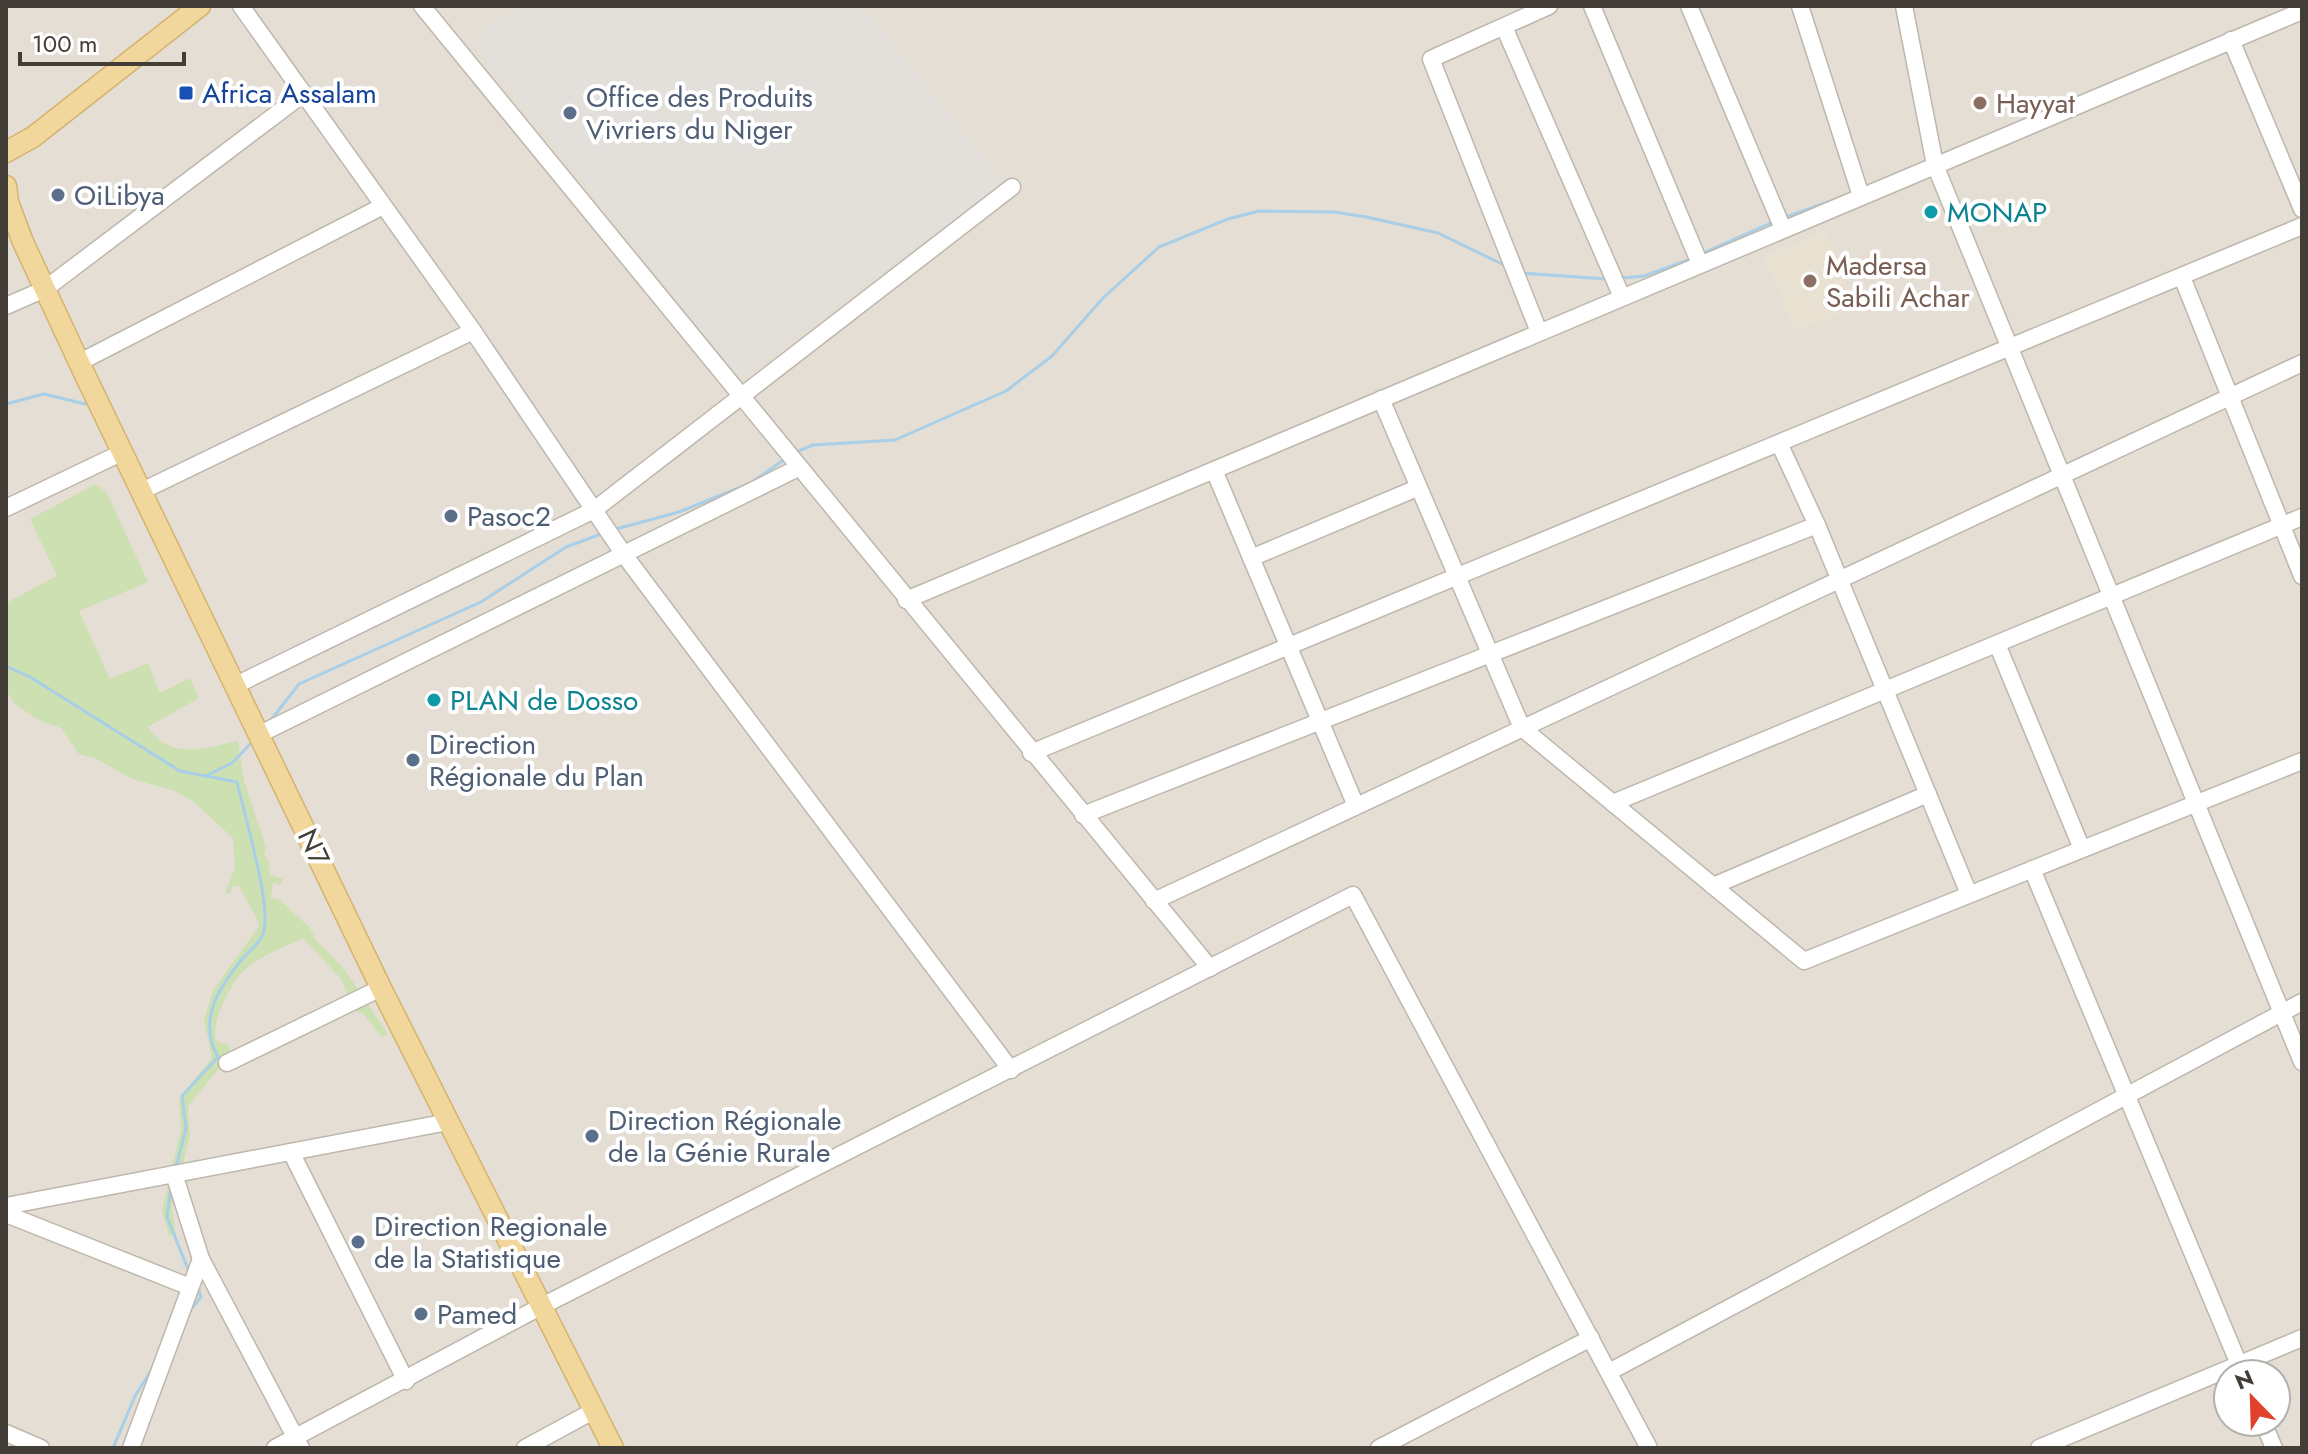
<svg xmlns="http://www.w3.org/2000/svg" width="2308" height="1454" viewBox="0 0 2308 1454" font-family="Jost,sans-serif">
	<rect width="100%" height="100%" fill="#f0ede5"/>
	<path fill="#e4ded4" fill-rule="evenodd" d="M6,6H2302V1448H6ZM2228,1374H2276V1422H2228Z"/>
	<polygon fill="#e3dfda" points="516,6 862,6 1004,183 738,378 472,40"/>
	<polygon fill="#e8e1d1" points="1825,231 1856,307 1795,332 1764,256"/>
	<path fill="#cde0b2" d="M96,484L107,493L148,582L79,611L110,679L148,663L160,693L190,678L199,698L148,727C171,761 203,748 238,741L244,781L266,847L264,855L271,865L268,868L271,875L283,879L280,885L273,882L271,898L280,900L310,928L316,940L345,970L388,1034L382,1037L363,1014L353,1010L342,980L303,938C285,947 262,955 247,968C232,979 210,1023 216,1041L228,1045L231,1054L188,1106L190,1135L172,1208L176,1235H169L162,1211L181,1129L179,1098L212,1058L204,1021L213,990L260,925L239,886H232L230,894L225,893L235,868L233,838L194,802L175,791L132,779L97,759L79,754L61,728L38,720L14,703L6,690V603L57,576L30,519Z"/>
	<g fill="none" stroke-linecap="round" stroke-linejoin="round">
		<g stroke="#a8cfe7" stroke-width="3">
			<polyline points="1786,217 1831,201"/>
			<polyline points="1701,254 1775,221"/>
			<polyline points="1522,273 1606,279"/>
			<polyline points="1622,278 1644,276 1691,259"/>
			<polyline points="6,404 44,394 85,404 91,401"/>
			<polyline points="794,453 813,445 895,440 1006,391 1052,356 1103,298 1159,247 1228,219 1259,211 1334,212 1366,217 1438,233 1508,267"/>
			<polyline points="755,480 785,459"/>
			<polyline points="616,529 679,512 741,487"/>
			<path d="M6,666L30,677L180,771L237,782C244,814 273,908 263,934C260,943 249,951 243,958C219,987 197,1021 218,1057L182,1096L186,1128L176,1168"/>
			<polyline points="271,720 299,684 481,602 566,547 601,534"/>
			<polyline points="206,776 232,763 253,741"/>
			<polyline points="171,1187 167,1217 190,1274"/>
			<polyline points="187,1314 201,1297 198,1287"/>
			<polyline points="113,1448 135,1396 154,1366"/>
		</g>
		<g stroke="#beb7ac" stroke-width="19">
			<g id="minor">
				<polyline points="241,6 473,331 625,556 1011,1070"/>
				<polyline points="422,6 1210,968"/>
				<polyline points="1592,6 1700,264"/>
				<polyline points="1689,6 1783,229"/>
				<polyline points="1800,6 1861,196"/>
				<polyline points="1904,6 1935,165 2302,1062"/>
				<polyline points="1504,27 1622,297"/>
				<polyline points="2231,40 2302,209"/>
				<polyline points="2182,277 2302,576"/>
				<polyline points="6,306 45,289 303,94"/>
				<polyline points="1539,332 1431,59 1549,6"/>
				<polyline points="80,362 383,206"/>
				<polyline points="1381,399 1522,728 1804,961 2302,761"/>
				<polyline points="1779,443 1817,525 1969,894"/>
				<polyline points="1214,470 1356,806"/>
				<polyline points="142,491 473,331"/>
				<polyline points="6,508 123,452"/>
				<polyline points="1251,558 1417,488"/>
				<polyline points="906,600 2302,11"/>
				<polyline points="1997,644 2082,849"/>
				<polyline points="236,685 594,510 1012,187"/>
				<polyline points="260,734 798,468"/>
				<polyline points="1031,753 2302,226"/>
				<polyline points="1613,803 2302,517"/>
				<polyline points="1083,815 1817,525"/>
				<polyline points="2032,869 2243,1374"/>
				<polyline points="1713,886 1928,794"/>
				<polyline points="1154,901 2302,363"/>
				<polyline points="227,1063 381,988"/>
				<polyline points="291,1152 406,1381"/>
				<polyline points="174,1174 201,1259 301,1448"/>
				<polyline points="6,1206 448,1122"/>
				<polyline points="6,1214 190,1287"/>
				<polyline points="1609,1372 2302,1002"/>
				<polyline points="2263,1422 2274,1448"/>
				<polyline points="6,1433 41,1448"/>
				<polyline points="131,1448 201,1259"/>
				<polyline points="275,1448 540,1307 1353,895 1649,1448"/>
				<polyline points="525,1448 595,1410"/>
				<polyline points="1379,1448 1591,1338"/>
				<polyline points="2039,1448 2302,1338"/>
			</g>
		</g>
		<g stroke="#d4b36f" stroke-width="23">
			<g id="major">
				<polyline points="6,152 33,137 200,6"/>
				<polyline points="6,186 8,202 23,242 84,373 381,988 613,1448"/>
			</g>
		</g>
		<use href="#minor" stroke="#fff" stroke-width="16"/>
		<use href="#major" stroke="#f2d79d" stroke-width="20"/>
	</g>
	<rect fill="#1a4fb4" stroke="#fff" stroke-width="3" x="178" y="85" width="16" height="16" rx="4"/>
	<g fill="#8d6e63" stroke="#fff" stroke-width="3">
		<circle cx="1980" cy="103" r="8"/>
		<circle cx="1810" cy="281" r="8"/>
	</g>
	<g fill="#5c6f8a" stroke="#fff" stroke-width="3">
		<circle cx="570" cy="113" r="8"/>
		<circle cx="58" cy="195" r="8"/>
		<circle cx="451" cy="516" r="8"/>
		<circle cx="413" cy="760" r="8"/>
		<circle cx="592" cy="1136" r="8"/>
		<circle cx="358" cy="1242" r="8"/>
		<circle cx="421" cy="1314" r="8"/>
	</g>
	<g fill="#0f9aa8" stroke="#fff" stroke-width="3">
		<circle cx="1931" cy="212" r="8"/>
		<circle cx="434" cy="700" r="8"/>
	</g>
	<g text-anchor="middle" stroke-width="8" stroke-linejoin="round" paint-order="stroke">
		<g font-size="28" fill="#164399" stroke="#fff" text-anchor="start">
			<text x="202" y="103">Africa Assalam</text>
		</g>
		<g font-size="28" fill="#4e5e75" stroke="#fff" text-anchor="start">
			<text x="586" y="107">Office des Produits<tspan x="586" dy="32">Vivriers du Niger</tspan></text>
			<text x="74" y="205">OiLibya</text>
			<text x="467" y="526">Pasoc2</text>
			<text x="429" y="754">Direction<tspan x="429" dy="32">Régionale du Plan</tspan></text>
			<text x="608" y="1130">Direction Régionale<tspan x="608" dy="32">de la Génie Rurale</tspan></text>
			<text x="374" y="1236">Direction Regionale<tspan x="374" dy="32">de la Statistique</tspan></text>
			<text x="437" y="1324">Pamed</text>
		</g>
		<g font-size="28" fill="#785e54" stroke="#fff" text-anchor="start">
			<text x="1996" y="113">Hayyat</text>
			<text x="1826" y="275">Madersa<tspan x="1826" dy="32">Sabili Achar</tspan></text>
		</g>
		<g font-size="28" fill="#0d838f" stroke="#fff" text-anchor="start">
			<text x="1947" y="222">MONAP</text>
			<text x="450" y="710">PLAN de Dosso</text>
		</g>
		<g font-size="28" fill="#423d36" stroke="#fff">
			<text transform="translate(314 847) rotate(65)" y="10">N7</text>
		</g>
	</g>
	<rect width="2308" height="1454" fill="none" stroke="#423d36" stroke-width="16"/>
	<g transform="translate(2252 1398) rotate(337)"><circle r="38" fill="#ffffff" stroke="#b3b1af" stroke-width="2"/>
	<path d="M0-6L14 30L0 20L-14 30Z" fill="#e0422d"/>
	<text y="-12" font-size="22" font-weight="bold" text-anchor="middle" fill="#423d36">N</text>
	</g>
	<path d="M20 52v12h164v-12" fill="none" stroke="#423d36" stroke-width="4"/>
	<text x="32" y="52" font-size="24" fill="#423d36" stroke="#ffffff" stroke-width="6" paint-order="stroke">100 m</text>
</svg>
